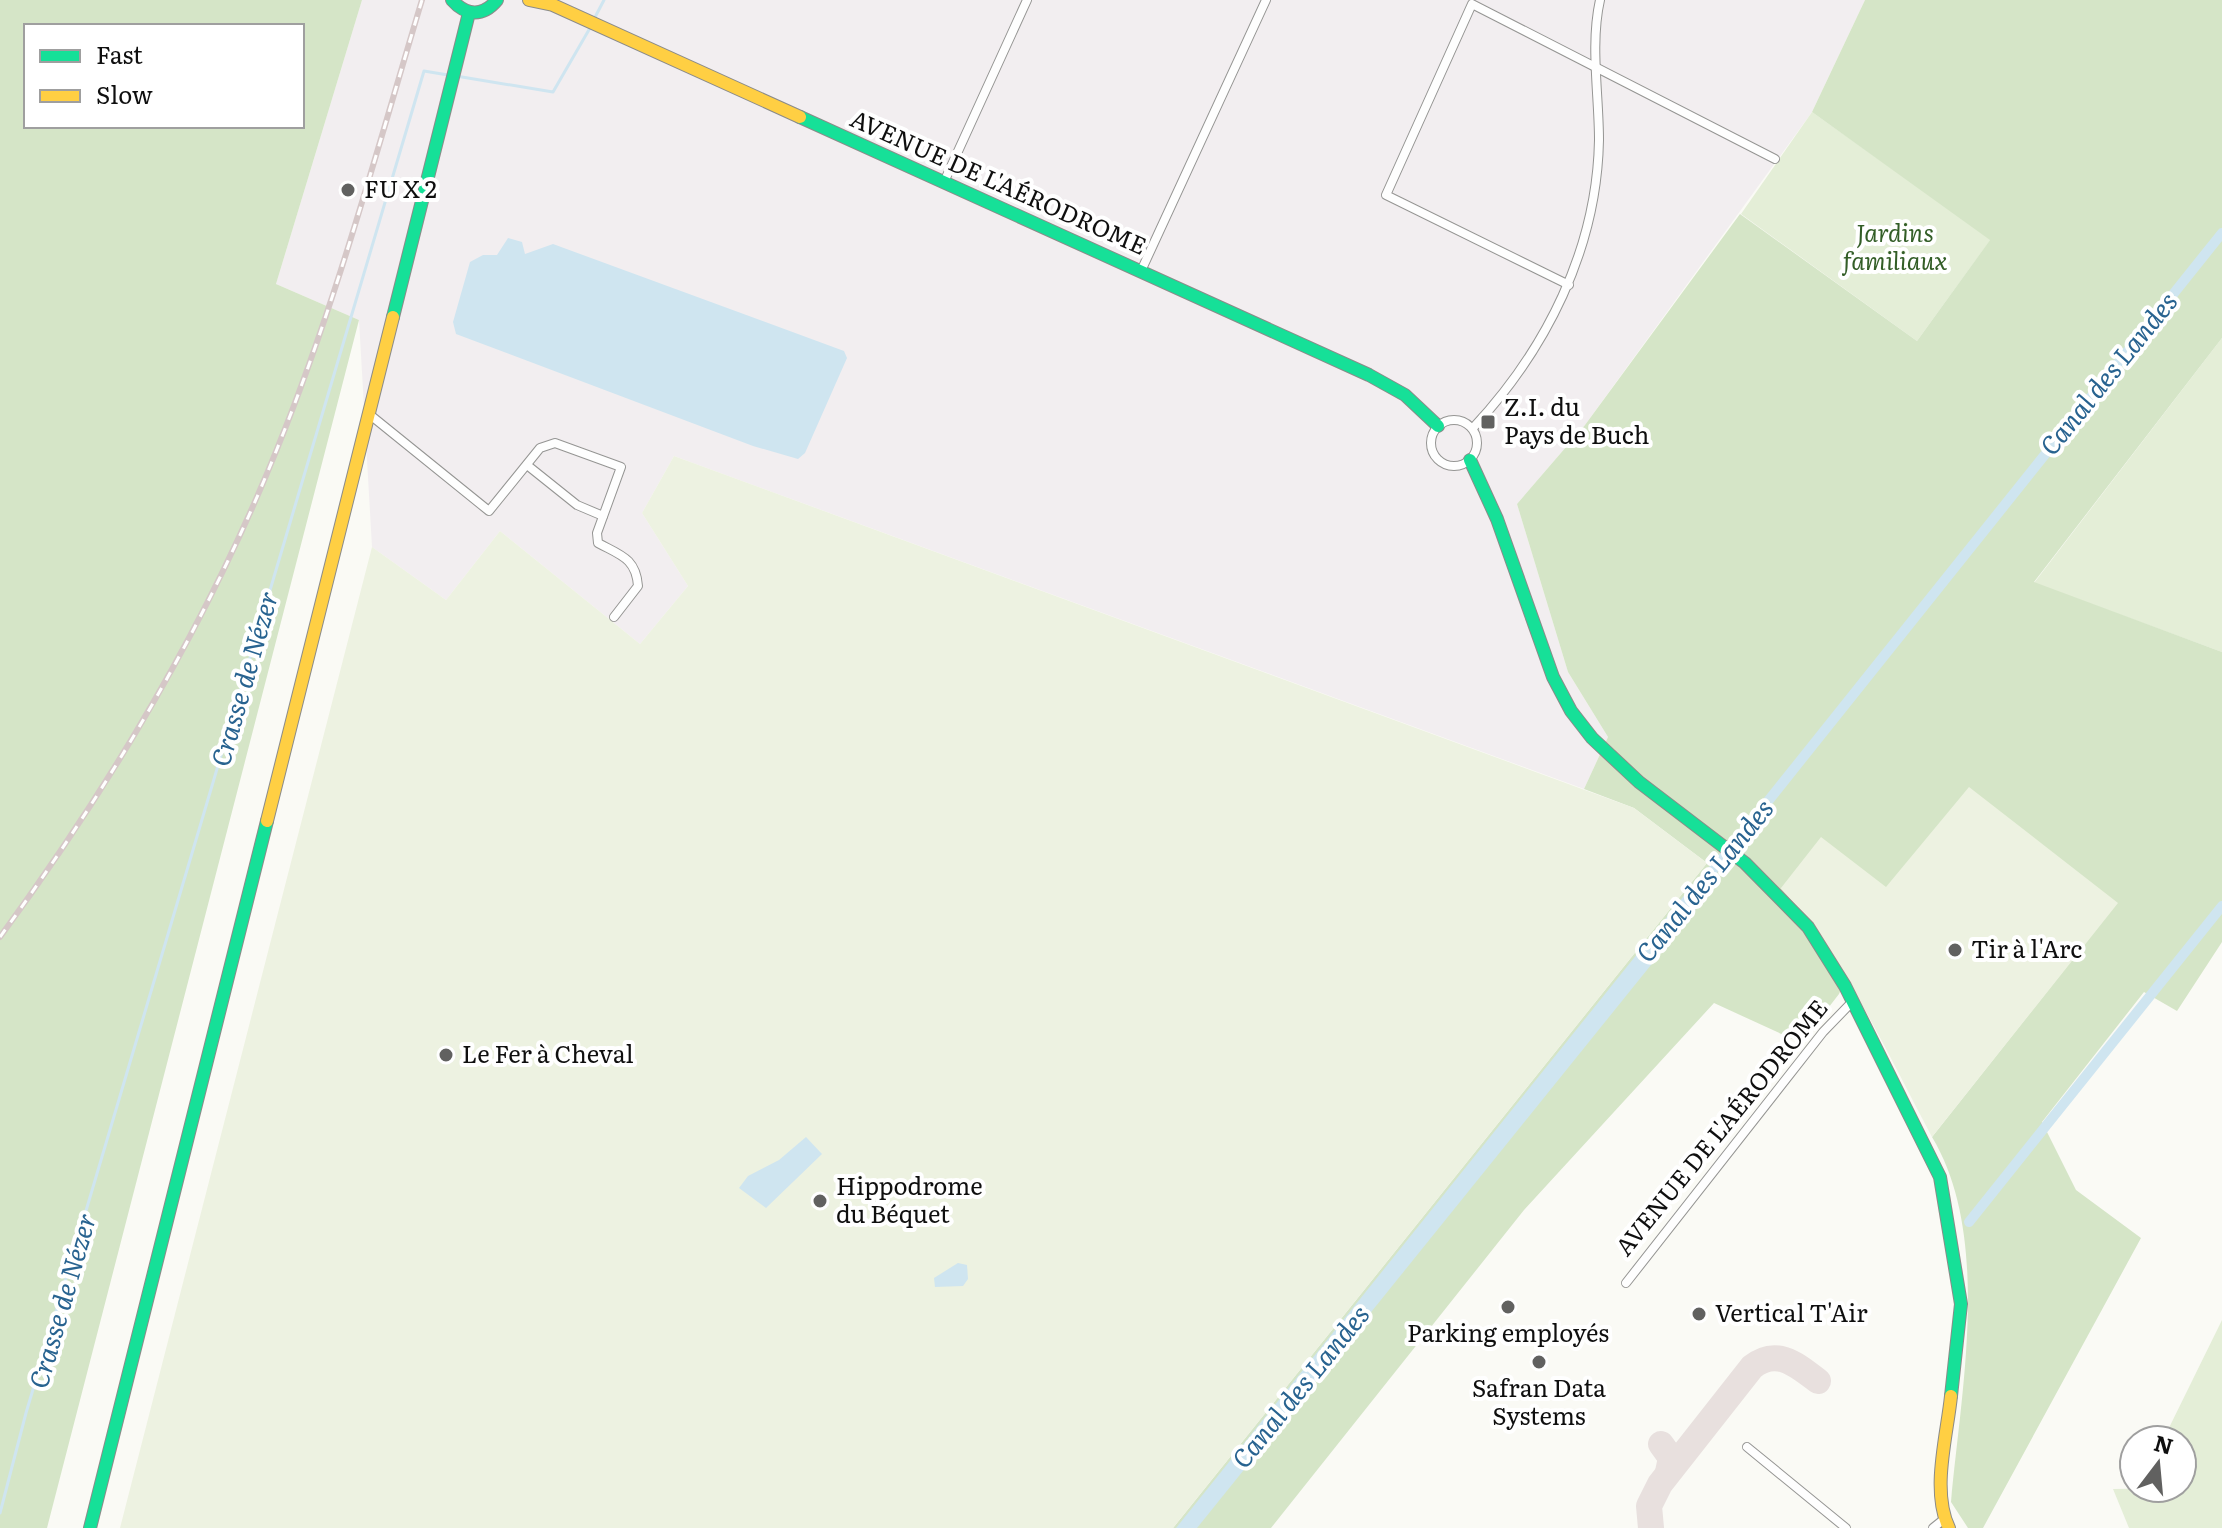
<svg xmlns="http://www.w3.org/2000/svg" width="2222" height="1528" viewBox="0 0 2222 1528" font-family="Literata,serif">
	<rect width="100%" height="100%" fill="#fafaf5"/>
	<polygon fill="#f2eef0" points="362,0 1865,0 1812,112 1585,425 1517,504 1568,672 1608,737 1584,789 674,456 642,513 688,586 640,644 500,531 446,600 372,547 359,320 276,284"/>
	<g fill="#e4eed7">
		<polygon points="1812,112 1991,239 1917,341 1741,214"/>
		<polygon points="2222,338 2222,652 2034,583"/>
		<polygon points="2222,1320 2222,1528 2129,1528 2113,1489 2182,1488 2182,1440 2163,1440"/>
	</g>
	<g fill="#d5e5c7" fill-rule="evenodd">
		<path d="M0,0H362L276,284L359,320L47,1528H0ZM26,26H302V126H26Z"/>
		<path d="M1865,0H2222V338L2034,582L2222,652V942L2177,1011L2144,992L2042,1122L2076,1190L2141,1238L1983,1528H1968L1951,1502C1961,1391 1992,1237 1932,1137L2117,903L1886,888H1781L1814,925L1847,975L1839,994L1801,1043L1714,1003L1524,1210L1271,1528H1173L1707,863L1634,808L1584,789L1608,737L1568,672L1517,504L1585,425L1740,214L1917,341L1990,240L1812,112Z"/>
	</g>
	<g fill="#edf2e1">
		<polygon points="674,456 1634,808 1707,863 1173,1528 120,1528 372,547 446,600 500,531 640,644 688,586 642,513"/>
		<path d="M1969,787L2118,903L1932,1137C1886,1051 1846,961 1781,888L1821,837L1886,887Z"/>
	</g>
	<g fill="#cfe5f0">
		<polygon points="508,238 522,242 525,254 553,244 844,351 847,358 805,453 798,459 753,446 456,334 453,322 470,262 483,255 497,255"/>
		<polygon points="1695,882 1709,893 1197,1528 1176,1528"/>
		<polygon points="806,1137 822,1154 766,1208 739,1188 748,1176 779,1160"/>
		<polygon points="958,1263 967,1265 968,1279 963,1286 935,1287 934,1278"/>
	</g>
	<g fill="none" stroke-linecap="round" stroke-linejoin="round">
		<g stroke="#cfe5f0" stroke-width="3">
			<polyline points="593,21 604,0"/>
			<polyline points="456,76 553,92 590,28"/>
			<polyline points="0,1513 26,1413 424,71 448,75"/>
		</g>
		<g stroke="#cfe5f0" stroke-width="10">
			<polyline points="1693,895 2222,233"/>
			<polyline points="1969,1222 2222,906"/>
		</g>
		<g stroke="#e8e0de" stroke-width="26">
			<polyline points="1661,1444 1671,1458 1668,1472"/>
			<path d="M1651,1528L1649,1506L1660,1484L1752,1367C1777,1347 1797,1365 1818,1381"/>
		</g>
		<g stroke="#959593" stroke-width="10">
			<g id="street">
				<polyline points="944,182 1027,0"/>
				<polyline points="1141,271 1266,0"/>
				<polyline points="1569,285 1386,195 1472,4 1775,159"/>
				<path d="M369,414L489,511L540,448L555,443L621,467L597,533L598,543C620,555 636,558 638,586L614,617"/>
				<circle cx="1454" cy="443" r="23"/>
				<path d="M1473,428C1546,350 1597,249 1599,140C1599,95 1590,44 1600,0"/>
				<polyline points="527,465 577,505 603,516"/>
				<polyline points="1626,1283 1823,1032 1853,1001"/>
				<polyline points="1747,1447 1846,1528"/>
				<polyline points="1933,1528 1943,1520"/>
			</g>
		</g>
		<g stroke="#8b8b89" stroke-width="14">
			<g id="fast">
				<path d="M452,0C466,16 483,17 497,0"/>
				<polyline points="800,117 1369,375 1405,395 1438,426"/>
				<polyline points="393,317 469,13"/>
				<polyline points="1470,460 1497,519 1553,677 1571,711 1592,738 1639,782 1745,863 1808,927 1845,986 1940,1177 1961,1304 1951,1396"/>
				<polyline points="90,1528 267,821"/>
			</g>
		</g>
		<g stroke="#8b8b89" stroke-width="14">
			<g id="slow">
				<polyline points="529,0 553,5 800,117"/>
				<polyline points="267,821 393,317"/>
				<path d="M1949,1528C1931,1491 1947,1436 1951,1396"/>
			</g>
		</g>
		<use href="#street" stroke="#fefefe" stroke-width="8"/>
		<use href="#fast" stroke="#16e098" stroke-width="12"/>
		<use href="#slow" stroke="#ffcf43" stroke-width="12"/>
		<g stroke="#d5c7c7" stroke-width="6">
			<path id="rail" d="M0,937C111,785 207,624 277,449C336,303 377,150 422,0"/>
		</g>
		<use href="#rail" stroke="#fff" stroke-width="3" stroke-dasharray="9" stroke-linecap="butt"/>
	</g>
	<g fill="#616160" stroke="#fff" stroke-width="3">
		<circle cx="348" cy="190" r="8"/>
		<rect x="1480" y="414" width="16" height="16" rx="4"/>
		<circle cx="1955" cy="950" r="8"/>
		<circle cx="446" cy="1055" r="8"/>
		<circle cx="820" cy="1201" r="8"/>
		<circle cx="1508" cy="1307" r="8"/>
		<circle cx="1699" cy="1314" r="8"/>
		<circle cx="1539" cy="1362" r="8"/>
	</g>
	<g text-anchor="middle" stroke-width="8" stroke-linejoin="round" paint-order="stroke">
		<g font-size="24" fill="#0f0f0f" stroke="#fff">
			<text transform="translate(998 183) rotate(24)" y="8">AVENUE DE L'AÉRODROME</text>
			<text transform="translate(1722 1128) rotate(-51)" y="8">AVENUE DE L'AÉRODROME</text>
		</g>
		<g font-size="24" fill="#0f0f0f" stroke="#fff" text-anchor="start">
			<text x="364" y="198">FU X 2</text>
			<text x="1504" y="416">Z.I. du<tspan x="1504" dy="28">Pays de Buch</tspan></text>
			<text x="1971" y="958">Tir à l'Arc</text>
			<text x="462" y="1063">Le Fer à Cheval</text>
			<text x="836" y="1195">Hippodrome<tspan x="836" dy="28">du Béquet</tspan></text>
			<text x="1715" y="1322">Vertical T'Air</text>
			<text x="1508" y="1342" text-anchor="middle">Parking employés</text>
			<text x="1539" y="1397" text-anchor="middle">Safran Data<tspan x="1539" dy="28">Systems</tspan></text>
		</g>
		<g font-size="24" font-style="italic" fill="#335e27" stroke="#fff">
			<text x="1895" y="242">Jardins<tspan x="1895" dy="28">familiaux</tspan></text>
		</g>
		<g font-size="26" font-style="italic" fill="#286390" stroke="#fff">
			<text transform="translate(2109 374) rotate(-51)" y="9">Canal des Landes</text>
			<text transform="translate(245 679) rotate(-74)" y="9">Crasse de Nézer</text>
			<text transform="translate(1705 881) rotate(-51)" y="9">Canal des Landes</text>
			<text transform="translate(63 1301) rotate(-74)" y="9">Crasse de Nézer</text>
			<text transform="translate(1301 1387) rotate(-51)" y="9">Canal des Landes</text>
		</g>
	</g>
	<rect x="24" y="24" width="280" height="104" fill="#ffffff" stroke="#9f9f9f" stroke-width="2"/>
	<rect x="40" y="50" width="40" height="12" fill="#16e098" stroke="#9f9f9f" stroke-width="2"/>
	<text x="96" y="64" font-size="24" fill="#0f0f0f">Fast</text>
	<rect x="40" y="90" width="40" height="12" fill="#ffcf43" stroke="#9f9f9f" stroke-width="2"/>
	<text x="96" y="104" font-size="24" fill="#0f0f0f">Slow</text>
	<g transform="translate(2158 1464) rotate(16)"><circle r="38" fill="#ffffff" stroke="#9f9f9f" stroke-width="2"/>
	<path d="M0-6L14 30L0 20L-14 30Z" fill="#616160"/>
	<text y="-12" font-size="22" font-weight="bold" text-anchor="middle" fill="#0f0f0f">N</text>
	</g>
</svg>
